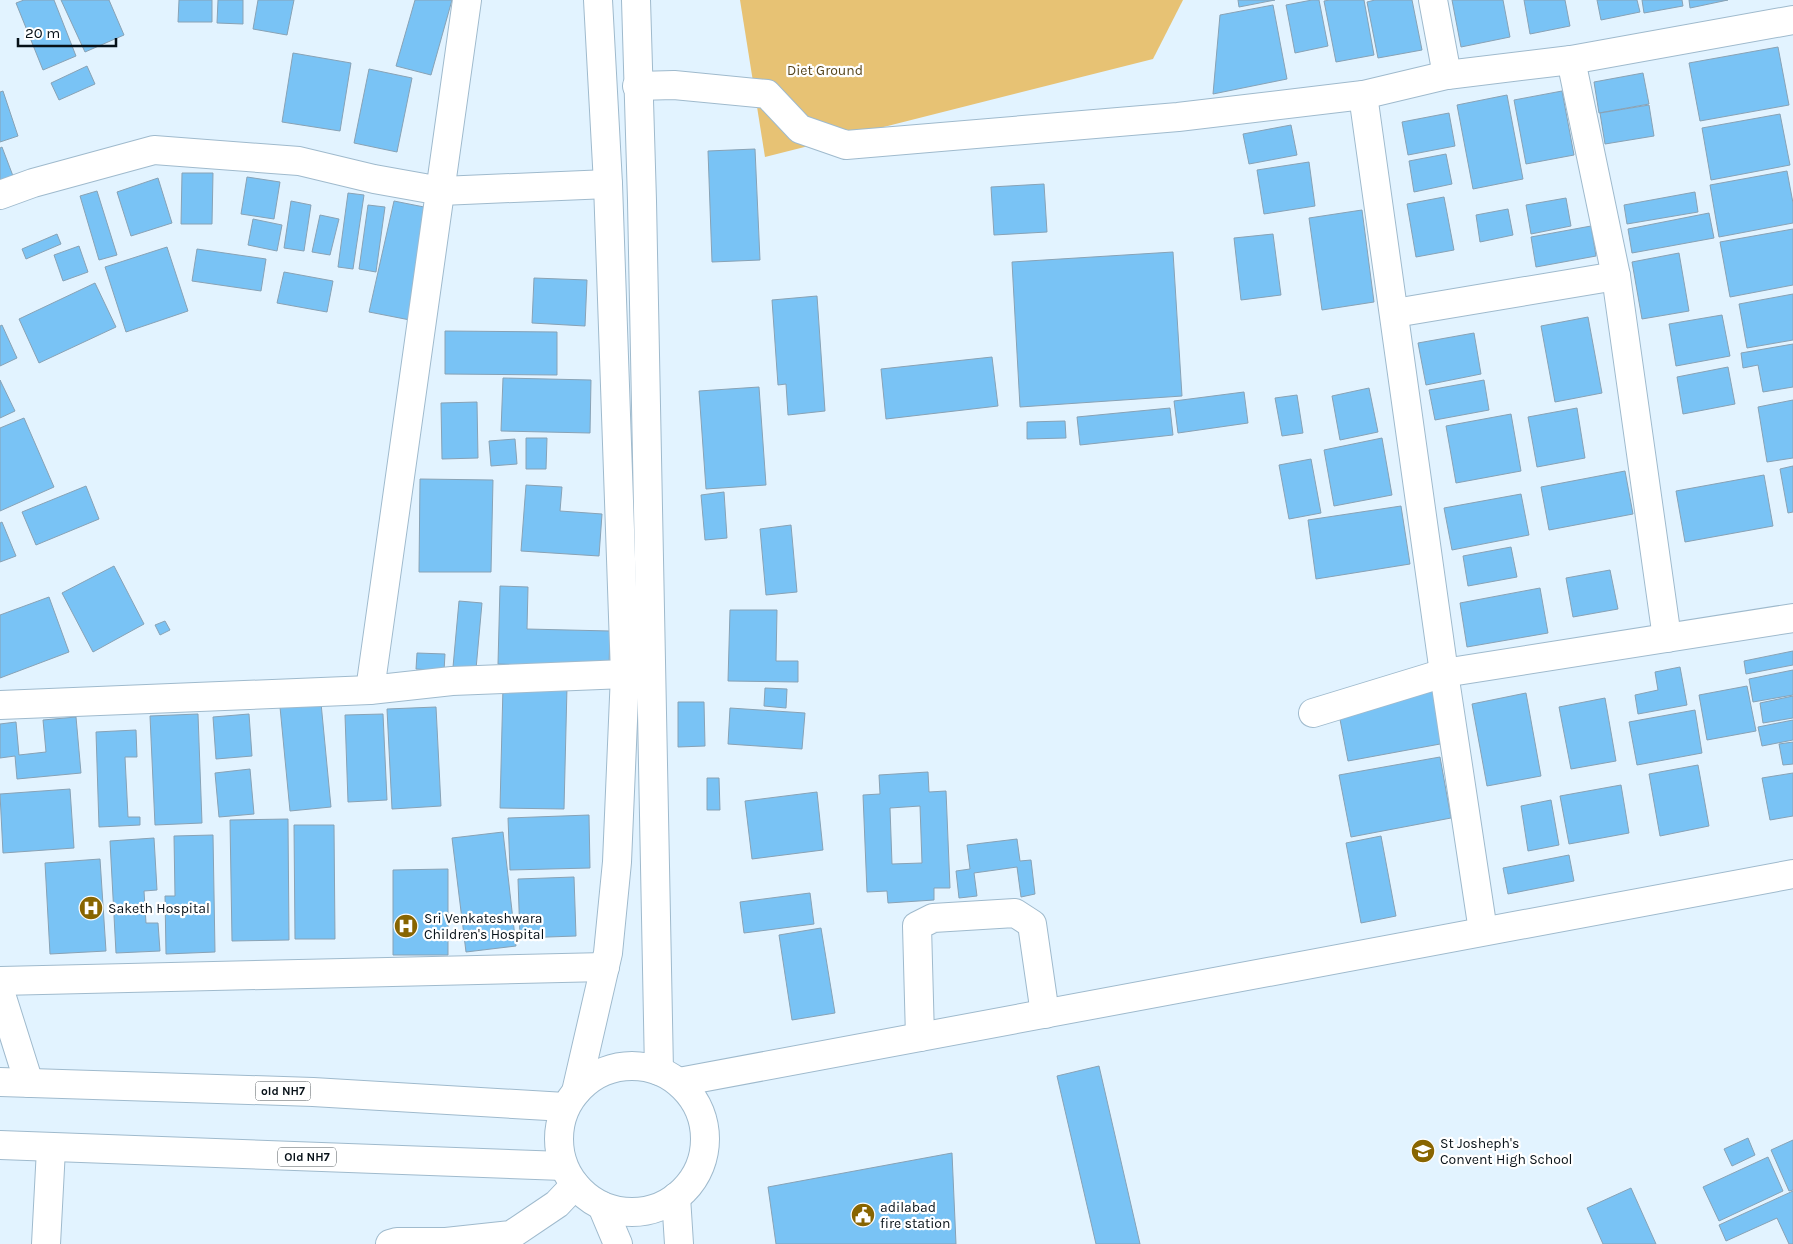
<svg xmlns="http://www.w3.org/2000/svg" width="1793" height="1244" viewBox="0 0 1793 1244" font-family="Karla,sans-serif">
	<rect width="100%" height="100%" fill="#e2f3ff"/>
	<polygon fill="#e7c274" points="740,0 1183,0 1153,59 765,157"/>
	<g fill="#79c3f5" stroke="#88a2b5" fill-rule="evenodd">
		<polygon points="24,0 54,0 76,56 43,70 16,3"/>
		<polygon points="61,0 109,0 124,35 85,52"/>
		<polygon points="179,0 212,0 212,22 178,22"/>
		<polygon points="218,0 243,0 243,24 217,23"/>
		<polygon points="258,0 294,0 287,35 253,29"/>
		<polygon points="415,0 452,0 431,75 396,66"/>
		<polygon points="1238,0 1275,0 1239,7"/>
		<polygon points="1312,0 1319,0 1328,46 1295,53 1286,5"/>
		<polygon points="1330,0 1364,0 1374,55 1336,62 1324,1"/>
		<polygon points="1375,0 1412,0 1422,50 1378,58 1367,2"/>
		<polygon points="1452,0 1503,0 1510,37 1461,47"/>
		<polygon points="1524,0 1565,0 1570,26 1530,34"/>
		<polygon points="1597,0 1637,0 1640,12 1601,20"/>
		<polygon points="1642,0 1682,0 1683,6 1644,13"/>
		<polygon points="1689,0 1728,0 1690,8"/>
		<polygon points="1273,5 1287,79 1213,94 1220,15"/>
		<polygon points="1778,47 1789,105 1700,121 1689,63"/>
		<polygon points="293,53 351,63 340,131 282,122"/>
		<polygon points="87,66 95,84 59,100 51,83"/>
		<polygon points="369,69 412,78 397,152 354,143"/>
		<polygon points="1643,73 1649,104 1599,113 1594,82"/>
		<polygon points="3,91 18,136 0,142 0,92"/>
		<polygon points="1562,91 1574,155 1526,164 1514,100"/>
		<polygon points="1507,95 1523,179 1473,189 1457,105"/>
		<polygon points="1649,105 1654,136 1605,144 1600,113"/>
		<polygon points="1449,113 1455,146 1408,155 1402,122"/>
		<polygon points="1780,114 1790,165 1711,180 1702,128"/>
		<polygon points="1291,125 1297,155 1249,164 1243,134"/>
		<polygon points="2,147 13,176 0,182 0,148"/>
		<polygon points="755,149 760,260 712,262 708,151"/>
		<polygon points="1446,154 1452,184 1414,192 1409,161"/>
		<polygon points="1309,162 1315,206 1264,214 1257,170"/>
		<polygon points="1787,171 1793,203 1793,223 1719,237 1710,185"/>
		<polygon points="182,173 213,173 212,224 181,224"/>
		<polygon points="247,177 280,182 274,219 241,214"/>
		<polygon points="158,178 172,223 131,236 117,192"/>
		<polygon points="1044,184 1047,232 994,235 991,187"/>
		<polygon points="97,191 117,255 99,260 80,196"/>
		<polygon points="1695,192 1698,212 1627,224 1624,205"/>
		<polygon points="348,193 364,195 353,269 338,267"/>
		<polygon points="1444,197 1454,250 1416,257 1407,204"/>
		<polygon points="1566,198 1571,226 1531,234 1526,205"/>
		<polygon points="291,201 311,205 304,251 284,248"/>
		<polygon points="394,201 434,209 410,320 369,312"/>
		<polygon points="368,205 385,207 376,272 359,269"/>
		<polygon points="1508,209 1513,235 1480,242 1476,215"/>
		<polygon points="1362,210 1374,302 1322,310 1309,218"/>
		<polygon points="1709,213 1714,238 1632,253 1628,229"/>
		<polygon points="320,215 339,219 330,255 312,252"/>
		<polygon points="253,219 282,225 277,251 248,245"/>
		<polygon points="1591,226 1596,256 1536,267 1531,237"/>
		<polygon points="1793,229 1793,285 1730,297 1720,242"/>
		<polygon points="57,234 61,244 26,259 22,249"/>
		<polygon points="1273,234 1281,295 1241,300 1234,238"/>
		<polygon points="79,246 88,272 63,281 54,255"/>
		<polygon points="167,247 188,311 126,332 105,267"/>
		<polygon points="197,249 266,259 261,291 192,281"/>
		<polygon points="1173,252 1182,396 1020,407 1012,262"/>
		<polygon points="1679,253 1689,311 1642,319 1632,262"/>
		<polygon points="284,272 333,281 327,312 277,303"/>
		<polygon points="534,278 587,280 585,326 532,323"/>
		<polygon points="95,283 116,327 39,363 19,319"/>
		<polygon points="1793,294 1793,340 1747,348 1739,304"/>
		<polygon points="817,296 825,411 788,415 786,384 778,385 772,300"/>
		<polygon points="1722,315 1730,356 1676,366 1669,324"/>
		<polygon points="1588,317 1602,393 1555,402 1541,326"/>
		<polygon points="2,325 17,358 0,366 0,326"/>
		<polygon points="445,331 557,332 557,375 445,374"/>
		<polygon points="1474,333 1481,374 1426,385 1418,343"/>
		<polygon points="1793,344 1793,387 1763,392 1758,365 1743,368 1741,353"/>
		<polygon points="992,357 998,406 886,419 881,369"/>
		<polygon points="1728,367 1735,404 1683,414 1677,377"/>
		<polygon points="503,378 591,380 590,433 501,431"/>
		<polygon points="0,380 15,411 0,418"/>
		<polygon points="1484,380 1489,410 1435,420 1429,390"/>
		<polygon points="759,387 766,485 706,489 699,391"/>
		<polygon points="1369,388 1378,432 1340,440 1332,396"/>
		<polygon points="1244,392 1248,423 1178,433 1174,401"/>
		<polygon points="1297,395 1303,433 1282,436 1275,398"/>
		<polygon points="1793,400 1793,458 1767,462 1758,407"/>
		<polygon points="477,402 478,458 442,459 441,403"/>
		<polygon points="1170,408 1173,435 1080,445 1077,417"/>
		<polygon points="1577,408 1585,458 1537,467 1528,417"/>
		<polygon points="1511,414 1521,471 1456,483 1446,426"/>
		<polygon points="24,418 54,487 0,511 0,428"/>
		<polygon points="1065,421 1066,438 1027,439 1027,422"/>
		<polygon points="526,438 547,438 546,469 526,469"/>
		<polygon points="1382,438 1392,495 1334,506 1324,450"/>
		<polygon points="515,439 517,464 491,466 489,441"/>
		<polygon points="1311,459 1321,513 1289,519 1279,465"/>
		<polygon points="1793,466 1793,512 1788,513 1780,469"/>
		<polygon points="1625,471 1633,514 1549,530 1541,487"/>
		<polygon points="1764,475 1773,526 1685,542 1676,491"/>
		<polygon points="420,479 493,480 491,572 419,572"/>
		<polygon points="526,485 562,487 560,511 602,514 599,556 521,551"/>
		<polygon points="86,486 99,519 36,545 22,512"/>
		<polygon points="724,492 727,538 705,540 701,495"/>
		<polygon points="1521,494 1529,535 1452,550 1444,508"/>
		<polygon points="1401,506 1410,564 1316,579 1308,520"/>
		<polygon points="2,522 16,556 0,562 0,523"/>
		<polygon points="791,525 797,592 766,595 760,529"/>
		<polygon points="1511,547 1517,577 1468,586 1463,556"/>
		<polygon points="114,566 144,624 93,652 62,593"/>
		<polygon points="1610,570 1618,609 1573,617 1566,578"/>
		<polygon points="500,586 528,587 527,629 610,631 609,668 498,664"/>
		<polygon points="1540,588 1548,633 1467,647 1460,603"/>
		<polygon points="49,597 69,652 0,678 0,615"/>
		<polygon points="459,601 482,603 476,669 453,667"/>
		<polygon points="730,610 777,610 776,661 798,661 798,682 728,681"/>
		<polygon points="165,621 170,630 160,635 155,625"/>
		<polygon points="1793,651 1793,665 1746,674 1744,661"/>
		<polygon points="417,653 445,654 444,671 416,669"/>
		<polygon points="1680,667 1687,705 1638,714 1635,695 1658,690 1655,672"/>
		<polygon points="1793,670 1793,695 1753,702 1749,679"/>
		<polygon points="503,686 567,687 564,809 500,808"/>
		<polygon points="1747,686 1756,731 1707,740 1699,695"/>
		<polygon points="765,688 787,689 786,708 764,706"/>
		<polygon points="1442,689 1451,742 1348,761 1338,709"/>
		<polygon points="1526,693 1541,776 1487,786 1472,704"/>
		<polygon points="1793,696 1793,718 1763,723 1760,703"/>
		<polygon points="1605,698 1616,761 1571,769 1559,707"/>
		<polygon points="678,702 704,702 705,746 678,747"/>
		<polygon points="321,703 331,807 290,811 280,707"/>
		<polygon points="436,707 441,806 392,809 387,709"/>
		<polygon points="730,708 805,713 802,749 728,744"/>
		<polygon points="1695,710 1702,753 1637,765 1629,722"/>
		<polygon points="198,714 202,823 155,825 150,716"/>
		<polygon points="249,714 252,756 216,759 213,717"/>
		<polygon points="383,714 387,800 348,802 345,715"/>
		<polygon points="76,717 81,773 17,779 15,756 0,758 0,724 16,722 19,755 46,752 43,720"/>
		<polygon points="1793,720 1793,740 1762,746 1758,727"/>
		<polygon points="136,730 137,757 125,757 128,817 140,817 140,825 99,827 96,732"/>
		<polygon points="1793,742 1793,764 1783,765 1779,744"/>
		<polygon points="1440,757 1451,818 1351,837 1339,775"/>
		<polygon points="1698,765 1709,826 1660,836 1649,774"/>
		<polygon points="250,769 254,814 219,817 215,773"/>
		<path d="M928,772L929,792L946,791L950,888H934V900L888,903L887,891L867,892L863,795L880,794L879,775ZM920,806L922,863L892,864L890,808Z"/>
		<polygon points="1793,773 1793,816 1770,820 1762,778"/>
		<polygon points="707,778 719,778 720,810 707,810"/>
		<polygon points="1621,785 1629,833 1569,844 1560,796"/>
		<polygon points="70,789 74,848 3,853 0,794"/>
		<polygon points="817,792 823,850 752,859 745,801"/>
		<polygon points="1551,800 1559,845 1528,851 1521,806"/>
		<polygon points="589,815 590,868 510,870 508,818"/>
		<polygon points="288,819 289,940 232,941 230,820"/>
		<polygon points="294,825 334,825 335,939 295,939"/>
		<polygon points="503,832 516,946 466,952 452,838"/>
		<polygon points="213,835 215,952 166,954 165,896 175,896 174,836"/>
		<polygon points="1381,836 1396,916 1361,923 1346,843"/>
		<polygon points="154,838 157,890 144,891 146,923 158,923 160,951 116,953 110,841"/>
		<polygon points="1017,839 1020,861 1031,860 1035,894 1021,897 1017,867 974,873 977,896 959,898 956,871 970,869 967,845"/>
		<polygon points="1569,855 1574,881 1508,894 1503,868"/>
		<polygon points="100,859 106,951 50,954 45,863"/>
		<polygon points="448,869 448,955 393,955 393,870"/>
		<polygon points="574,877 576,936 520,938 518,879"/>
		<polygon points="810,893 814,924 744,933 740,902"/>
		<polygon points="821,928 835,1013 792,1020 779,935"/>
		<polygon points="1099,1066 1140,1244 1096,1244 1057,1076"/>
		<polygon points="1748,1138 1755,1155 1732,1166 1724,1149"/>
		<polygon points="1793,1140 1793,1190 1789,1191 1771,1150"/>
		<polygon points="952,1153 956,1244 776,1244 768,1187"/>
		<polygon points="1768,1157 1783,1191 1719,1221 1703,1187"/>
		<polygon points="1631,1188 1656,1244 1603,1244 1587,1208"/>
		<polygon points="1793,1191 1793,1244 1789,1244 1777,1218 1726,1241 1719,1225"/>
	</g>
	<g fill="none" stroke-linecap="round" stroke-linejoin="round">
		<g stroke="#9fbacd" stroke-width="30">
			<g id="minor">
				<polyline points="1433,0 1447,75"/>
				<polyline points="1571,60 1616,276 1667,638"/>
				<polyline points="637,86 674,85 767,94 800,129 846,145 1178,117 1363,95 1447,75 1571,60 1793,20"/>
				<polyline points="1363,95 1444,673 1483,931"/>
				<polyline points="0,195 33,183 154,150 299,161 374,179 441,191 608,184"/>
				<polyline points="1395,313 1616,276"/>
				<polyline points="370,690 467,0"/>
				<polyline points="0,705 370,690 452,681 625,674"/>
				<polyline points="1313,713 1444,673 1793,618"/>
				<polyline points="0,981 605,967"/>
				<polyline points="0,991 29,1083"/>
				<polyline points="920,1037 917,926 933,918 1015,913 1032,924 1045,1014"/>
				<polyline points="679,1082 1793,874"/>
				<polyline points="46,1244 51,1149"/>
				<polyline points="390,1244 397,1242 446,1242 511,1235 557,1204 575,1185"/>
			</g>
		</g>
		<g stroke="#9fbacd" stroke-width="30">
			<g id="major">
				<polyline points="636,0 642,201 659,1071"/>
				<circle cx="632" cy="1139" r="73"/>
				<polyline points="0,1082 313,1092 565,1107"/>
				<polyline points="576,1092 608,953 617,862 625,674 608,184 598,0"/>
				<polyline points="0,1145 563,1166"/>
				<polyline points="676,1197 679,1244"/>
				<polyline points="602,1206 618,1244"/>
			</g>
		</g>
		<use href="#minor" stroke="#fff" stroke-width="28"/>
		<use href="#major" stroke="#fff" stroke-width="28"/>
	</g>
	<defs>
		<g id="hospital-disc" transform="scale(1.25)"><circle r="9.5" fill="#886501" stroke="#fff"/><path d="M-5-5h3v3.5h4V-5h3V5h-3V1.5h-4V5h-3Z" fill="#fff"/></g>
		<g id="school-disc" transform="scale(1.25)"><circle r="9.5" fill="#886501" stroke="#fff"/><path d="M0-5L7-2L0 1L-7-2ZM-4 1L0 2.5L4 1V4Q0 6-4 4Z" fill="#fff"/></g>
		<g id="civic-disc" transform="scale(1.25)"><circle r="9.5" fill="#886501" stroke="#fff"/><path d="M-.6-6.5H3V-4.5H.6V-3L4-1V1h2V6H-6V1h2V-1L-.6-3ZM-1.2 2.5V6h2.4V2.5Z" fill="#fff"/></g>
	</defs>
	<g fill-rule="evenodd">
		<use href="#hospital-disc" x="91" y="908"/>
		<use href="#hospital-disc" x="406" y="926"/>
		<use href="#school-disc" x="1423" y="1151"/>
		<use href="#civic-disc" x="863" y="1215"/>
	</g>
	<g text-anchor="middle" stroke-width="4.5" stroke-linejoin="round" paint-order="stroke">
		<g fill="#fff" stroke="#51585d" stroke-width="1">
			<rect x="255.5" y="1081.5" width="55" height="19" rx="4"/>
			<rect x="278" y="1147.5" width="58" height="19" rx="4"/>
		</g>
		<g font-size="12" font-weight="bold" fill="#071118">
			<text x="283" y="1095">old NH7</text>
			<text x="307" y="1161">Old NH7</text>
		</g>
		<g font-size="14" fill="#56441b" stroke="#fff">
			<text x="825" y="75">Diet Ground</text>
		</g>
		<g font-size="14" fill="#071118" stroke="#fff" text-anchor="start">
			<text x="108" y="913">Saketh Hospital</text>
			<text x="424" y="923">Sri Venkateshwara<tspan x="424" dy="16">Children's Hospital</tspan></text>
			<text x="1440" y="1148">St Josheph's<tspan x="1440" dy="16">Convent High School</tspan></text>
			<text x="880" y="1212">adilabad<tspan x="880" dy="16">fire station</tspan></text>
		</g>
	</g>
	<path d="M18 38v8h98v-8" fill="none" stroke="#071118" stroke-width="2.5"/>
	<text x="25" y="38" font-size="15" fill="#071118" stroke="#ffffff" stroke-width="4" paint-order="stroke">20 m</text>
</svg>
